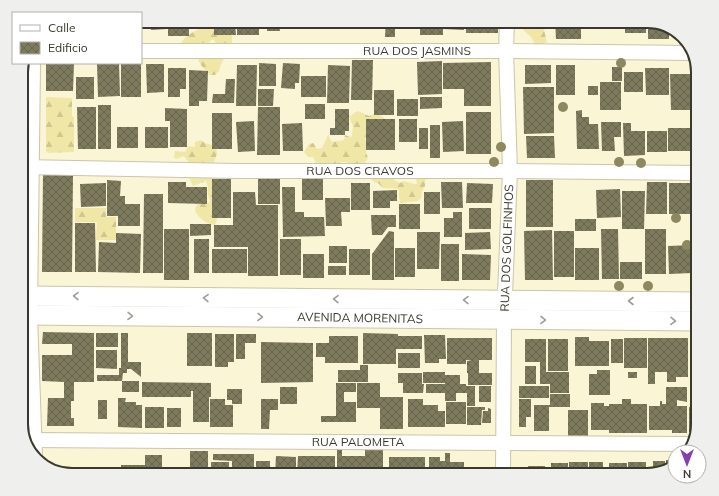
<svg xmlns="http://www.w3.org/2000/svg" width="719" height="496" viewBox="0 0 719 496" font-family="Mulish,sans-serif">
	<defs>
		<pattern id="forest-firs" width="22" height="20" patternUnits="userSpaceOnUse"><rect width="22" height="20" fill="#f0e7a7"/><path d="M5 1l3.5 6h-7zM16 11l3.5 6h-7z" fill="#cfc790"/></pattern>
		<pattern id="building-cross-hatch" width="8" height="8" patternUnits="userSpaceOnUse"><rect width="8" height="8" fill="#7e7a5e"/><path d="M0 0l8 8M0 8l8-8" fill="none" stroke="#68654e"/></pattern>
	</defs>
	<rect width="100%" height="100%" fill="#f9f5d5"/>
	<g fill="url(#forest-firs)">
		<polygon points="528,21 548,21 550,22 544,30 547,42 540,46 536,46 531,37 523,30 523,24"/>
		<polygon points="204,26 210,27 219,33 227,30 232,36 232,44 226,47 222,43 216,43 213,39 207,44 182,46 182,41 188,35"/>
		<path d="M203,56L225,57L221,64L219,71L215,75H210C205,70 201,66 198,60Z"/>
		<polygon points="21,86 25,89 25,95 23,140 22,147 21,147"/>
		<polygon points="46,97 72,98 72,116 74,117 74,152 48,153 46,151"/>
		<path d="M357,111C362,112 365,115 370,116L373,114L380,115L385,119H393L387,125L367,136L365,139L366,142L369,145L366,152L368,158C361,171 353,161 342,162C339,163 337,166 334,166C328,166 322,165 317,165L313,157H308L304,152L309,144L313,143L317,149L322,148L328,135L332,142L344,140L345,135L350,137L352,136L353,126L349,117Z"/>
		<polygon points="201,140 205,143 216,146 217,154 213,164 191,165 184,156 176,159 174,157 175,151 185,152 188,146 195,147 195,142"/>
		<path d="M196,173L216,175L217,179C217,190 220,217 215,225C206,224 199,218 195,211L196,206L200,202L205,203L210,202L208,194V187L206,181L193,186L189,178Z"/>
		<path d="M422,174L427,179L425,180V186L422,191L421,198L418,201L401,203L399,198V190C393,187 389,189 383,188L378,183L374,182L371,179L376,175L394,178V180L400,183L404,181L414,184H417L416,179L418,176Z"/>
		<polygon points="75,208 106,208 106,217 116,217 116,240 96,240 97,222 75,222"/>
	</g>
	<g fill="url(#building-cross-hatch)">
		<polygon points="151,21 167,21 167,29 151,30"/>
		<rect x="168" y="21" width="21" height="15"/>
		<rect x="193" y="21" width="19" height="4"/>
		<polygon points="214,21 235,21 236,35 214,35"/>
		<rect x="237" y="21" width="22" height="14"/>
		<polygon points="267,21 279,21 280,31 267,31"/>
		<rect x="281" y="21" width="24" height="8"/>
		<rect x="306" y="21" width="20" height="6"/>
		<polygon points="420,21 464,21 464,30 443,29 443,35 420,35"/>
		<rect x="466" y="21" width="32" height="12"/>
		<polygon points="555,21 581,21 581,39 556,39"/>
		<rect x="625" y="21" width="21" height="12"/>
		<polygon points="648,21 669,28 669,39 648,39"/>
		<polygon points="386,22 395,23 395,37 385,37"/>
		<polygon points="352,60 373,60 372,100 351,100"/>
		<polygon points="442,61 442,94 418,95 417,62"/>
		<polygon points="491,62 491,106 464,106 464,89 443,89 443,63"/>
		<polygon points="46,63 74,63 73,91 46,91"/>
		<polygon points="97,63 119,63 120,96 98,97"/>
		<polygon points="259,63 276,64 276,86 259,86"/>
		<polygon points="283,63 300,64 299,83 295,83 295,89 281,88"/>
		<rect x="121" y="64" width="20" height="33"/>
		<polygon points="146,64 164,64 164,92 147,93"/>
		<polygon points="694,64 696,64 698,72 698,112 692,112 693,103 694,103"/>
		<polygon points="237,65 257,65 256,106 236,106"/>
		<polygon points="328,65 350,66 349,103 327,103"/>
		<polygon points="525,65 551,65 551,83 525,84"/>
		<rect x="556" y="65" width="19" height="30"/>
		<rect x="612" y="67" width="10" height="14"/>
		<polygon points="168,68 186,68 186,89 180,89 180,97 168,97"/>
		<polygon points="645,68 669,68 669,95 646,95"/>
		<polygon points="189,70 208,71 207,101 199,101 199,106 189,106"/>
		<rect x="624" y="72" width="19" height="20"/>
		<polygon points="670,74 691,74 691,110 671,110"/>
		<rect x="301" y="76" width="25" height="21"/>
		<rect x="76" y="77" width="18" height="22"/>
		<polygon points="226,79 235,79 234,103 212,103 213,94 225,94"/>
		<rect x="600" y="82" width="21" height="28"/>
		<rect x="588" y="86" width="10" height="9"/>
		<polygon points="523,87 554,87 554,133 524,134"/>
		<polygon points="258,89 274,89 273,106 258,106"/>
		<rect x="374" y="90" width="20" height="25"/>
		<polygon points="420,97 442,97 442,108 420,109"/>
		<rect x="397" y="99" width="21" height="17"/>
		<rect x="305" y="104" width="20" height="15"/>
		<rect x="98" y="105" width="13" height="44"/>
		<polygon points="77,107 96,107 96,149 78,149"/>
		<polygon points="258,107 280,107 280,155 257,155"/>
		<polygon points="165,108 187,109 187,147 170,147 170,121 165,121"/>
		<polygon points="335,109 349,109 349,131 345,131 345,135 330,135 330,128 335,128"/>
		<polygon points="582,110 582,117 589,117 589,124 598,124 599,149 577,149 576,111"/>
		<rect x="466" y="112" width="25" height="42"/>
		<rect x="212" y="113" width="20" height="36"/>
		<rect x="366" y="119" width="29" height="31"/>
		<rect x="399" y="119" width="18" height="23"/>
		<polygon points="254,121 255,151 238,152 236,122"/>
		<polygon points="463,121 464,151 443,152 442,122"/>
		<polygon points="691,121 698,121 698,150 692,150"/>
		<polygon points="601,122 621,122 621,137 614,137 615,151 602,151"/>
		<polygon points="302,123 303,151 283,151 282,124"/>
		<polygon points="623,123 631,123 631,131 645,131 645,155 624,156"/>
		<rect x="430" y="125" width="10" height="33"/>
		<rect x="117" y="127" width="21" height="21"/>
		<rect x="145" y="127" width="23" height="21"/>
		<rect x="419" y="128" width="9" height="21"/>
		<rect x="668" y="128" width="22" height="23"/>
		<rect x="647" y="131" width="20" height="21"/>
		<polygon points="526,136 554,136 555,158 527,158"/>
		<polygon points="43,174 73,175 72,272 42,272"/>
		<polygon points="258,176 280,177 280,204 258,204"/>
		<rect x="302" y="177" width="21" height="23"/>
		<rect x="212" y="179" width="19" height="39"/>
		<polygon points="107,180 121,181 120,196 125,196 125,204 140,204 140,226 118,226 118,216 107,216"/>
		<rect x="526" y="180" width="27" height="47"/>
		<polygon points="168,182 186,182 186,187 207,187 207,204 168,203"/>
		<polygon points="441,182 462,182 463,208 442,208"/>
		<polygon points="647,182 667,182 667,214 646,214"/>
		<rect x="693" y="182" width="5" height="48"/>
		<polygon points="106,183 106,206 81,207 80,184"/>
		<rect x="351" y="183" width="19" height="27"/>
		<polygon points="467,183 493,184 492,203 466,203"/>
		<polygon points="669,183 692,183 691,214 669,214"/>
		<polygon points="282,187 295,187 295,212 304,212 304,217 324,217 325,236 283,237"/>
		<polygon points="620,189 621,217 597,218 596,190"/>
		<polygon points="397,190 397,201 390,201 390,208 373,208 373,191"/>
		<polygon points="622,191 645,191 644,229 622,229"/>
		<polygon points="233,192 255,192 256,205 278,205 278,276 248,276 248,247 214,247 214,225 233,225"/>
		<rect x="424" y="192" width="16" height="22"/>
		<polygon points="144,194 163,194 163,273 143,273"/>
		<polygon points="325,198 350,198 350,212 341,212 342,226 326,226"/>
		<rect x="399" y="204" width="21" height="25"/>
		<rect x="469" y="208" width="22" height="21"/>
		<polygon points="453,212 462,212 462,237 444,237 444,218 453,218"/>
		<polygon points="371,215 396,215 396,227 388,227 382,235 372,235"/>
		<rect x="575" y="219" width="21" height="12"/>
		<polygon points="75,223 95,223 96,272 75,272"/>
		<polygon points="190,224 211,224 211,235 190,236"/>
		<rect x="164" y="229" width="25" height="51"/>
		<polygon points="601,229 618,229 619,279 602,279"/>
		<rect x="645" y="229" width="21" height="45"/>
		<polygon points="552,230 553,280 525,280 524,231"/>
		<polygon points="389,231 394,232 394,280 372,280 372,254"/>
		<rect x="554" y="231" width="20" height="46"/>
		<polygon points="417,232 440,232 439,269 417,269"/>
		<polygon points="490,232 491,249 465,250 465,233"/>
		<polygon points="116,233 141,234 140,273 98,272 99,242 116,243"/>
		<rect x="194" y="239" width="15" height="34"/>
		<rect x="280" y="239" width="21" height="36"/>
		<rect x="441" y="244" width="18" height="37"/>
		<polygon points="692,245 692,273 669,274 668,246"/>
		<rect x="329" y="246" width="18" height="17"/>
		<rect x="395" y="248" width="20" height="29"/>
		<rect x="575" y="248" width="24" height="32"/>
		<rect x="212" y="249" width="35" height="24"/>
		<rect x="349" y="249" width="21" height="26"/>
		<rect x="694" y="250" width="4" height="26"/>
		<rect x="303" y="254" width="21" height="24"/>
		<polygon points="462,254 491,255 490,280 462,280"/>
		<rect x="620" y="262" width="22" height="17"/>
		<rect x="328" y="266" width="18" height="9"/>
		<polygon points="43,332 94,333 94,382 74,382 74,401 71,401 71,418 74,418 74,426 47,426 48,398 64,398 64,382 42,381 42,355 72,355 72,344 42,344"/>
		<rect x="96" y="333" width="22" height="14"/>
		<polygon points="121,333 128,333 128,362 141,362 141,377 131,369 127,369 127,373 123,373 122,381 97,381 97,375 119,375 119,368 121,368"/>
		<rect x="187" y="333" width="25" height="33"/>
		<polygon points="363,333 398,334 398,336 422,336 422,349 396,349 396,364 363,364"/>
		<polygon points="215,334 234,334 234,362 228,362 228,367 215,367"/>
		<polygon points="236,334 256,334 256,343 245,343 245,359 236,359"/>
		<polygon points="424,335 445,335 446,359 439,359 439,363 425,363"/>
		<polygon points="329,336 358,336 358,363 325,363 325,357 316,357 316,343 329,343"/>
		<polygon points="575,337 589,337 589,341 609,341 609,366 575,366"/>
		<polygon points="447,338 492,338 492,360 479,360 479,373 467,373 467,361 472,360 466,360 466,364 447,364"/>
		<rect x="624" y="338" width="23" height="30"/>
		<polygon points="648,338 667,338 667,372 655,372 655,384 648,384"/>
		<polygon points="667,338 688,338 688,377 676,377 676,382 667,382"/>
		<polygon points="525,339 546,339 546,372 569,372 569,393 550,393 550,384 540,384 540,362 525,362"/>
		<rect x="548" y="339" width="20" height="32"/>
		<rect x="611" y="339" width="12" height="24"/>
		<polygon points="261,342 313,343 313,382 261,383"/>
		<rect x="694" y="344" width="4" height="26"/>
		<polygon points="96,350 117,350 117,369 96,368"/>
		<rect x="398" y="353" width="22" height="15"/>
		<polygon points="360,365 368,365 368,382 338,382 338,370 360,370"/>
		<rect x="525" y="366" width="11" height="18"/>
		<polygon points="597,370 610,370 610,395 589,395 589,374 597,374"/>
		<rect x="423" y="372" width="22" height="11"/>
		<rect x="628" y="372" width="9" height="6"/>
		<polygon points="398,373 422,373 422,384 424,384 423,393 403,393 403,383 398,383"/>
		<rect x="468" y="373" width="24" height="12"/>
		<polygon points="445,375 460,375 460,384 466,384 466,386 475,386 475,406 467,406 467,393 456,393 456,401 445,401 445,393 426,393 426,384 445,384"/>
		<rect x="122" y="381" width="17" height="11"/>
		<polygon points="142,382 211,383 211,397 209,397 209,422 193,422 193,391 191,391 191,397 142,397"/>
		<polygon points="336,383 356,383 356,392 344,392 344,402 356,402 356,422 321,422 321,416 336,416"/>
		<polygon points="357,383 380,383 380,397 403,397 403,429 380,429 380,408 357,408"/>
		<rect x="479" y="386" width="12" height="16"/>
		<rect x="519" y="386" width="30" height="12"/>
		<rect x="280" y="387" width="17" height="17"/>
		<polygon points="666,387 687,387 687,402 677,400 677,406 687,406 687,433 672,433 672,430 649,430 649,406 660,406 660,401 662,401 662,404 666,404"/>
		<polygon points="227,389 242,389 242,404 232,404 232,400 227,400"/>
		<polygon points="550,394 570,394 570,407 549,407 549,431 534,431 534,405 550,405"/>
		<polygon points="118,398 126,398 125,402 136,402 136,405 142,405 142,428 118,427"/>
		<polygon points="210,399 225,399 225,405 233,405 233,427 210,427"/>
		<polygon points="261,399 278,399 278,410 270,410 269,429 261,429"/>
		<polygon points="408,399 423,399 423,405 438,405 438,411 445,411 445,427 408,427"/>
		<polygon points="519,399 531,399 531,417 526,417 526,427 519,427"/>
		<polygon points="622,399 631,399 631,404 647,404 647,433 609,433 609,430 591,430 591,403 604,403 604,406 609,406 609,404 622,404"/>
		<rect x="98" y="400" width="9" height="19"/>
		<rect x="446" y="402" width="20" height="22"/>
		<polygon points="696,404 698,404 698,424 695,432 689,432 689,407 696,407"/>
		<rect x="145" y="407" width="19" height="21"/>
		<polygon points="467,407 485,407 485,410 482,410 481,425 467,425"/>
		<rect x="167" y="408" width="14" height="19"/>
		<polygon points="488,408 491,409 491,423 482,423 483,411 488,411"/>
		<rect x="568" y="410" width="20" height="28"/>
		<polygon points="337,450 342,450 342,456 365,456 365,450 383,450 383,475 337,475"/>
		<rect x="190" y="451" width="18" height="24"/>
		<polygon points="445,453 450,453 450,462 464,462 464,475 429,475 429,457 440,457 440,461 445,461"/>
		<polygon points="213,454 254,454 254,475 232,475 232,461 213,460"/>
		<polygon points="145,455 162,455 162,475 121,475 121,465 145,465"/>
		<polygon points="276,456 296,457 296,467 292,467 292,475 275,475"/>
		<polygon points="298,456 335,456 335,475 297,475"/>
		<polygon points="389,457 425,457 425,475 389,474"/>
		<polygon points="666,460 675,460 675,466 672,468 666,470"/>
		<rect x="256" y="461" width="14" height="14"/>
		<polygon points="653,461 665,461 665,470 653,473"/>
		<rect x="211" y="462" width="18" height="13"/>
		<rect x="569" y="462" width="19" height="13"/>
		<rect x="589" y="462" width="14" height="13"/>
		<rect x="628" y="462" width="18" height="13"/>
		<rect x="551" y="463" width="17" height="12"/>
		<rect x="609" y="463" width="18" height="12"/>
		<rect x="528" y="466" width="17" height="9"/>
		<rect x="73" y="468" width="20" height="7"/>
	</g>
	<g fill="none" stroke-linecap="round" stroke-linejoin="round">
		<g stroke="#cac6a8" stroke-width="16">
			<g id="street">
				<polyline points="141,51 506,51 693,53"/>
				<polyline points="33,63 30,315 35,457"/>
				<polyline points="21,167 238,171 510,171 698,173"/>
				<polyline points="25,440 503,443 692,444"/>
				<polyline points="503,475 504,319 510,171 506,51 507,21"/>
			</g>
		</g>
		<g stroke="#cac6a8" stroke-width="21">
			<g id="secondary">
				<polyline points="21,296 698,302"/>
				<polyline points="21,315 698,321"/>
			</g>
		</g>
		<use href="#street" stroke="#fff" stroke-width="14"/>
		<use href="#secondary" stroke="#fff" stroke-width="19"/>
	</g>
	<g fill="#8d8860">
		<circle cx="621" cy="63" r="5"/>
		<circle cx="563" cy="107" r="5"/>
		<circle cx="501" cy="147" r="5"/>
		<circle cx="494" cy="162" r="5"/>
		<circle cx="619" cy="162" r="5"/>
		<circle cx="641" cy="163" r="5"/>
		<circle cx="676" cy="218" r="5"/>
		<circle cx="687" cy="245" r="5"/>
		<circle cx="619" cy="286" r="5"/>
		<circle cx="648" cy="286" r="5"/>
	</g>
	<defs><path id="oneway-chevron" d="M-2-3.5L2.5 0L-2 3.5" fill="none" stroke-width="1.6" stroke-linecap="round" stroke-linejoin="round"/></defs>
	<g stroke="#9d9c96">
		<use href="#oneway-chevron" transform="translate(76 296) rotate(-179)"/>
		<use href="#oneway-chevron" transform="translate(206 298) rotate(-179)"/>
		<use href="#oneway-chevron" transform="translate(336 299) rotate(-179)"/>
		<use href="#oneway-chevron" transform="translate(466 300) rotate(-179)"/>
		<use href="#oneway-chevron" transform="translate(631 301) rotate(-180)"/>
		<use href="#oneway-chevron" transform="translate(130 316) rotate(1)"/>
		<use href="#oneway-chevron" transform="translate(260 317) rotate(1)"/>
		<use href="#oneway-chevron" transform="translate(543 320) rotate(1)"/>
		<use href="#oneway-chevron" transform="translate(673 321) rotate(1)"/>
	</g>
	<g text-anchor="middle" stroke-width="4" stroke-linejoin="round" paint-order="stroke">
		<g font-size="12" fill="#3b392d" stroke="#fff">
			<text x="417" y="55">RUA DOS JASMINS</text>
			<text x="360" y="175">RUA DOS CRAVOS</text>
			<text transform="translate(507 248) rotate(-88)" y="4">RUA DOS GOLFINHOS</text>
			<text transform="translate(360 318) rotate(1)" y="4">AVENIDA MORENITAS</text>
			<text x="358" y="446">RUA PALOMETA</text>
		</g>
	</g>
	<path d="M0 0H719V496H0ZM72 28H647A44 44 0 0 1 691 72V424A44 44 0 0 1 647 468H72A44 44 0 0 1 28 424V72A44 44 0 0 1 72 28Z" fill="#efefee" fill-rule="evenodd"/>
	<path fill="none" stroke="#3b392d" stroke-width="2" d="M72 28H647A44 44 0 0 1 691 72V424A44 44 0 0 1 647 468H72A44 44 0 0 1 28 424V72A44 44 0 0 1 72 28Z"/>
	<rect x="12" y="12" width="130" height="52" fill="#ffffff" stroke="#b1b0ab"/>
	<rect x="20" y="25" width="20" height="6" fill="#ffffff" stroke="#b1b0ab"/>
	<text x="48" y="32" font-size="12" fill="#3b392d">Calle</text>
	<rect x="20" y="42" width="20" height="12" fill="url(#building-cross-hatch)" stroke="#b1b0ab"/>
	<text x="48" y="52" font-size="12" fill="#3b392d">Edificio</text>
	<g transform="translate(687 464) rotate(180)"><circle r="19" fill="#ffffff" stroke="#b1b0ab"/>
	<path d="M0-3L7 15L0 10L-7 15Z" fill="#853eb1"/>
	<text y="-6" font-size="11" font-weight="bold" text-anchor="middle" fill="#3b392d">N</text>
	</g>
</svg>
